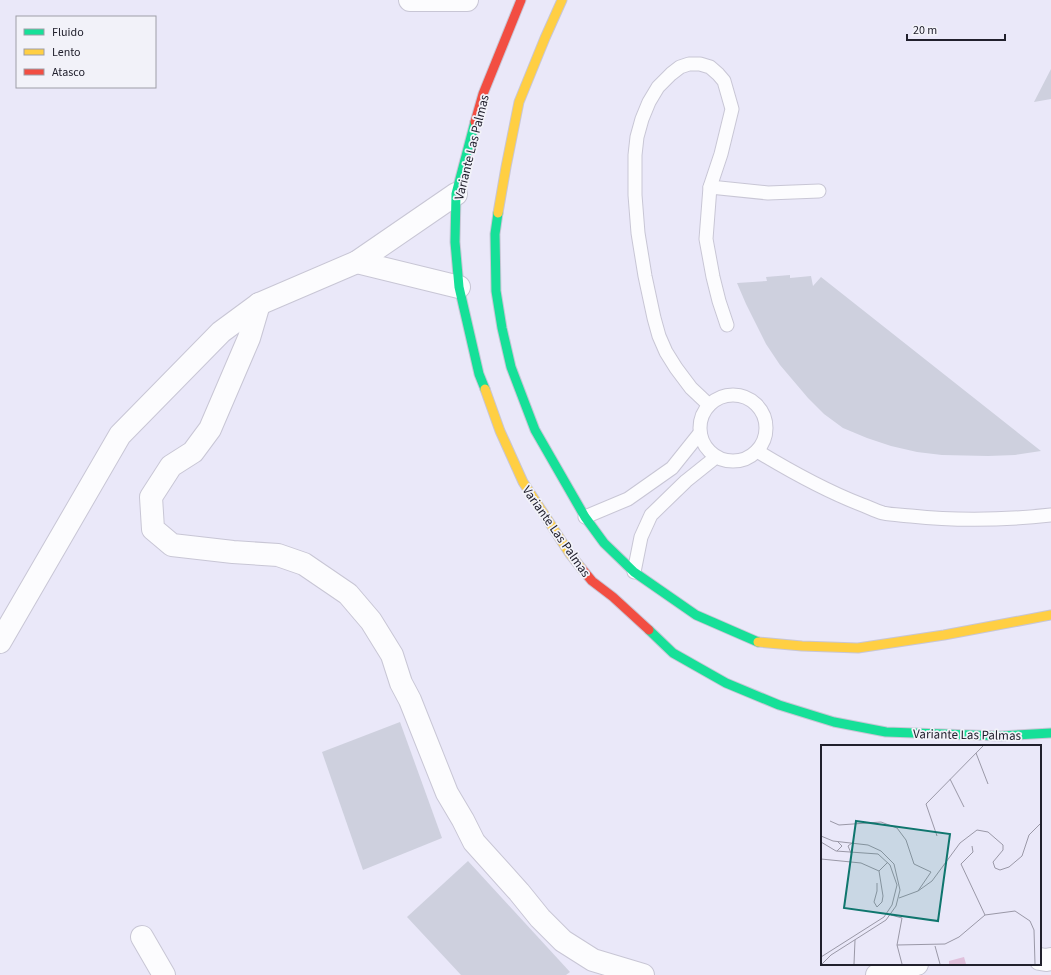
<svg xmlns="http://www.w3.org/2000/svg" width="1051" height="975" viewBox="0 0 1051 975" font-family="'Source Sans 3',sans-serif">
	<rect width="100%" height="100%" fill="#eae8f9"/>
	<g fill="#ced0de">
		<polygon points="1051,69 1051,99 1034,102"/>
		<polygon points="790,275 790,278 811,276 813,286 821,277 1041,451 1015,455 988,456 942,455 917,452 891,446 867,438 843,428 824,414 808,398 780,365 766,344 746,304 737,283 767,281 766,277"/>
		<polygon points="400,722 442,838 363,870 322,752"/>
		<polygon points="468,861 570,972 566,975 461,975 407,917"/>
	</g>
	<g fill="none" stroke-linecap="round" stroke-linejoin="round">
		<g stroke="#c8c6d5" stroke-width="15">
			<g id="lane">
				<polyline points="710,187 768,193 819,191"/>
				<circle cx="733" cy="428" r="33"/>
				<polyline points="709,405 691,388 676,368 666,352 659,336 654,318 645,276 638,233 635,195 635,155 637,137 642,119 649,102 658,87 671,74 680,67 689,64 700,64 710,67 718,74 724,81 732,109 721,154 710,187 706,239 713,277 719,301 727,325"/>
				<path d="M757,451C790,471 824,490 860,504C868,507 876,511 883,513C892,515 902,515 911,516C957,521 1005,520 1051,515"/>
				<polyline points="585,517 628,499 672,468 700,433"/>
				<polyline points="634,572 641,537 651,515 686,481 716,457"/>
			</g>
		</g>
		<g stroke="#c8c6d5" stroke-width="24">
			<g id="street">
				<polyline points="410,0 467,0"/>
				<polyline points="357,262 459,287"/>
				<polyline points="259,304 249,338 210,429 193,452 171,466 151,497 153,529 172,545 233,552 278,555 304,564 348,594 371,621 392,655 401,683 410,700 447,793 463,820 474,842 519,892 540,918 563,941 593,960 643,975"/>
				<polyline points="0,642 120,435 221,332 259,304 357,262 456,194"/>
				<polyline points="142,937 164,975"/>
				<polyline points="1040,959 1046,960 1051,959"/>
				<polyline points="877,975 917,964"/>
			</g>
		</g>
		<g stroke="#c8c6d5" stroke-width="11">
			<g id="fast">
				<polyline points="475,122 456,194 455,242 459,287 479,374 485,389"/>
				<polyline points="498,213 495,234 496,291 502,328 511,367 535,430 585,517 604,543 634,572 696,615 758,642"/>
				<polyline points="649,630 673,653 726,683 779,705 834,722 886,732 1000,736 1051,733"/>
			</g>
		</g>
		<g stroke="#c8c6d5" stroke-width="11">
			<g id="slow">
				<polyline points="498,213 506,167 519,102 545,38 562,0"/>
				<polyline points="485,389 500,431 523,482 570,554 582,569"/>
				<polyline points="758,642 802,646 858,648 944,635 1051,615"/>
			</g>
		</g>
		<g stroke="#c8c6d5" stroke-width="11">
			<g id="jam">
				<polyline points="475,122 483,94 521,0"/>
				<polyline points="582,569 592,581 613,597 649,630"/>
			</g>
		</g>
		<use href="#lane" stroke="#fcfcfe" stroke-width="13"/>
		<use href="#street" stroke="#fcfcfe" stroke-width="22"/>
		<use href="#fast" stroke="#16e098" stroke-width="9"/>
		<use href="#slow" stroke="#ffcf43" stroke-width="9"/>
		<use href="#jam" stroke="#f24e42" stroke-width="9"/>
	</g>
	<g text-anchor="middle" stroke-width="3.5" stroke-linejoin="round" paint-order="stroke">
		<g font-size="13" fill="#21202d" stroke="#f2f2f9">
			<text transform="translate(471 147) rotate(-76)" y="5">Variante Las Palmas</text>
			<text transform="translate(557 531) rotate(55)" y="5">Variante Las Palmas</text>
			<text transform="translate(967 734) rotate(1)" y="5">Variante Las Palmas</text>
		</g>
	</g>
	<g transform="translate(821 745)">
		<rect width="220" height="220" fill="#eae8f9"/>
		<path d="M143,212L145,219H128V216Z" fill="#e0c0db"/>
		<path fill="none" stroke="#9a98a7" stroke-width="1" d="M155,8L167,39M129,34L143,62M9,76L18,80L60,77L76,83L85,95L93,119L110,127L97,146M0,91L12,96L47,100L60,106L73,119L79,145L75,161L65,175L10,210L1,219M116,91L105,59L162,1M16,96L21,101L16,106M0,97L15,106L57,109L69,120L76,140L71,160L63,172L0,212M151,101L152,107L140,119L164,170M30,108L27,101L31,98M0,114L40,118L58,126L62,151L61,157L56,162L53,157L56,146V138M58,126L67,117M78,153L97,146L111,136L139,98L156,85L167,87L182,100V105L172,117L174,123L179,125L188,122L201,111L208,90L220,78M70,170L81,173L76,200L81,219M76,200L124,199L138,192L164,170L194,166L209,176L213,185L214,219M114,201L119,219M33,219L34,195"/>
		<path fill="#0f766e" fill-opacity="0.15" stroke="#0f766e" stroke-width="2" d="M35,76L129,89L117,176L23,163Z"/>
		<rect width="220" height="220" fill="none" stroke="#21202d" stroke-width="2"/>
	</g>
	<rect x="16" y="16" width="140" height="72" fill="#f2f2f9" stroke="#9e9ea7"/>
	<rect x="24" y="29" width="20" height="6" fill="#16e098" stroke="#9e9ea7"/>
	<text x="52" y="36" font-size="12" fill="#21202d">Fluido</text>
	<rect x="24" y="49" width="20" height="6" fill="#ffcf43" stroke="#9e9ea7"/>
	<text x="52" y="56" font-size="12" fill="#21202d">Lento</text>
	<rect x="24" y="69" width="20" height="6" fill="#f24e42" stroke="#9e9ea7"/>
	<text x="52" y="76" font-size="12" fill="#21202d">Atasco</text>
	<path d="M907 34v6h98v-6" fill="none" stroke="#21202d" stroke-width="2"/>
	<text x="913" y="34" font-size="12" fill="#21202d" stroke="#f2f2f9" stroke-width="3" paint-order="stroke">20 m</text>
</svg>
